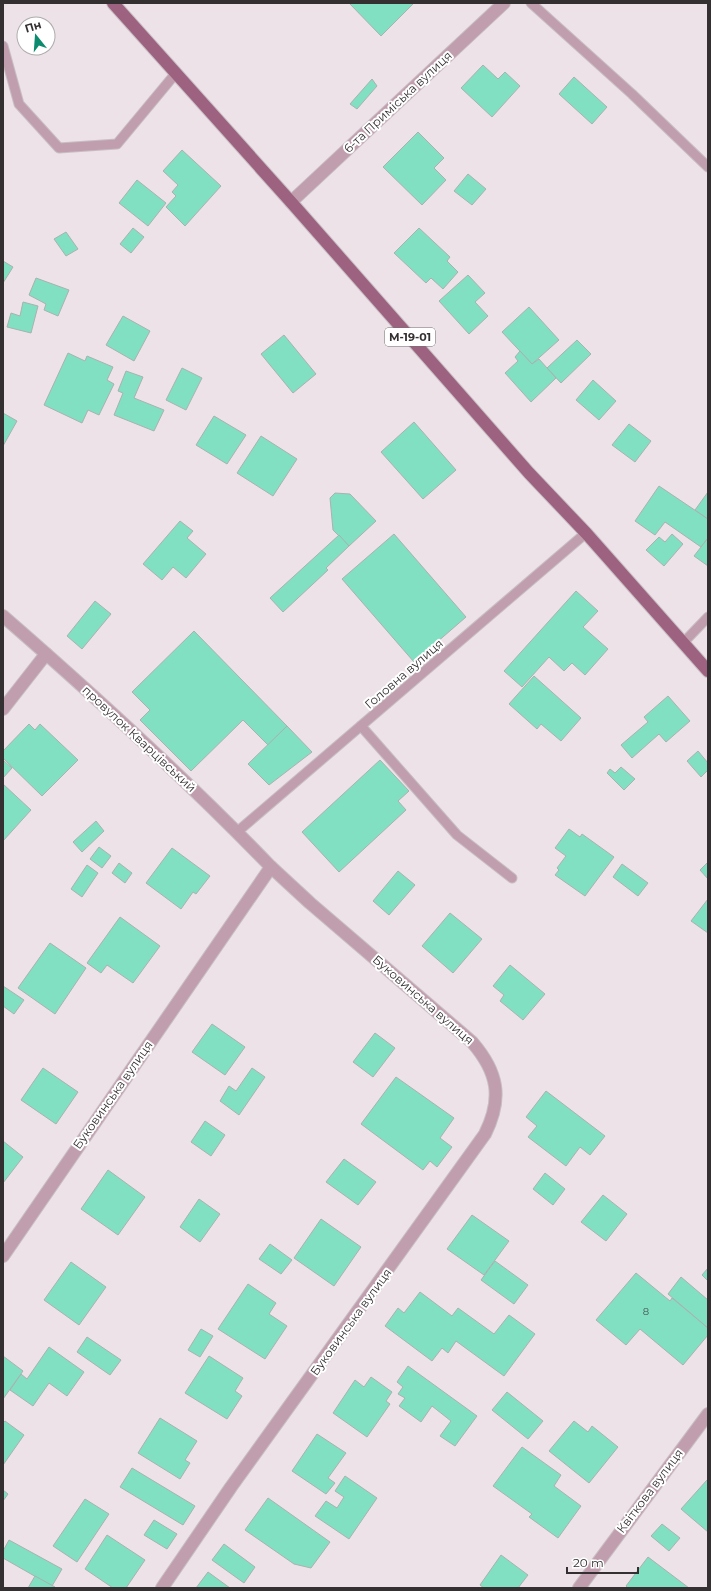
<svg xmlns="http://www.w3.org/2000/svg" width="711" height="1591" viewBox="0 0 711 1591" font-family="Montserrat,sans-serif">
	<rect width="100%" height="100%" fill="#ede2e7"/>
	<g fill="#81dfc2" stroke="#a7b3ae">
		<polygon points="349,3 414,3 381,36"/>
		<polygon points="483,65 498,79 505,72 520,86 492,117 461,88"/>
		<polygon points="574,77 607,107 592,124 559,94"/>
		<polygon points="372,79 377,86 357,109 350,104"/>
		<polygon points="418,132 444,158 434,168 446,180 422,205 383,167"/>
		<polygon points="182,150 221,186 185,226 166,207 176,196 172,192 178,185 163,171"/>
		<polygon points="468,174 486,189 472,205 454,191"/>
		<polygon points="137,180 166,203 148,226 119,203"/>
		<polygon points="133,228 144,237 131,253 120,244"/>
		<polygon points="419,228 450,257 447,261 458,272 443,289 431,278 426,283 394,253"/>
		<polygon points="66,232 78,249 66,256 54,239"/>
		<polygon points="3,261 13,267 3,283"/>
		<polygon points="468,275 485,293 475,302 488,316 469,334 439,301"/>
		<polygon points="36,278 69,290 58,316 44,310 46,304 29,295"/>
		<polygon points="23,302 38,306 31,333 7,327 11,313 20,316"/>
		<polygon points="529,307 559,340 532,364 502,332"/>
		<polygon points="123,316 150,331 134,361 106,345"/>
		<polygon points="284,335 316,374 293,393 261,354"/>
		<polygon points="577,340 591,354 561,383 547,368"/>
		<polygon points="520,351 532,364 539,359 556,378 531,402 505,373 518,361 515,357"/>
		<polygon points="68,353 85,361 87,356 113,367 107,380 114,384 99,415 88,410 82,423 44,405"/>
		<polygon points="182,368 202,378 186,410 166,400"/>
		<polygon points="126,371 143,377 134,398 164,410 154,431 114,415 123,393 118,391"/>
		<polygon points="593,380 616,401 599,420 576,400"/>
		<polygon points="3,413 17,421 3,446"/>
		<polygon points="214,416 246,435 227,464 196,445"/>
		<polygon points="414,422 456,470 423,499 381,452"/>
		<polygon points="629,424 651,441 635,462 612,445"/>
		<polygon points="261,436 297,459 273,496 237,473"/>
		<polygon points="659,486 708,519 708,538 701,547 665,522 655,535 635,521"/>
		<polygon points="708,492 708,519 695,510"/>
		<polygon points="335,493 350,494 376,521 349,546 333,530 330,498"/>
		<polygon points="180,521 193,531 187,538 206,554 186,578 173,567 162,580 143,564"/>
		<polygon points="394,534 466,617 414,662 342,579"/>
		<polygon points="672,534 683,544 664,566 646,550 659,537 665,542"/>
		<polygon points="339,535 349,546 326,568 328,570 283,612 270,598"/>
		<polygon points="708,538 708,566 694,556"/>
		<polygon points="576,591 598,611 583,627 608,649 585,675 572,663 564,671 549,657 522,687 504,671"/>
		<polygon points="95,601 111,614 82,649 67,636"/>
		<polygon points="194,631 287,726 268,745 243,720 191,771 140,720 150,710 132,692"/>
		<polygon points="534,676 581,718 561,741 541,724 537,729 509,704"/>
		<polygon points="668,696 690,721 666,742 659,734 632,758 621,745 648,722 644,717"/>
		<polygon points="29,724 35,730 40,724 78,760 42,796 3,758 3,751"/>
		<polygon points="287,726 312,752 269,785 248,764"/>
		<polygon points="698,751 708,763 708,770 701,777 687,761"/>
		<polygon points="3,760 12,768 3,778"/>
		<polygon points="380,760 409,791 398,801 406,810 339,872 302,832"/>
		<polygon points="621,767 635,779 624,790 607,773 610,769 615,773"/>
		<polygon points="3,784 31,810 3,841"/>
		<polygon points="96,821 104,831 82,852 73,842"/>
		<polygon points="569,829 580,837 582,834 614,857 585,896 555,875 559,870 557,868 566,856 555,848"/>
		<polygon points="99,847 111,856 102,868 90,859"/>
		<polygon points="172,848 210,876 196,894 193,892 181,909 146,883"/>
		<polygon points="708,862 708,879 700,870"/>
		<polygon points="119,863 132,873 125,883 112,873"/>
		<polygon points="622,864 648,883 638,896 613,877"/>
		<polygon points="87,865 98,873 82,897 71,889"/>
		<polygon points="398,871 415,885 389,915 373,901"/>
		<polygon points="708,899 708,933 691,921"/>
		<polygon points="450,913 482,939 453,973 422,946"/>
		<polygon points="120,917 160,946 133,983 107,965 101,973 87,963"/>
		<polygon points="50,943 86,968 55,1014 18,988"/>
		<polygon points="510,965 545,994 523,1020 500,1001 504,995 493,986"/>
		<polygon points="3,986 24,1000 14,1014 3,1006"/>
		<polygon points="212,1024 245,1047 225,1075 192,1052"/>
		<polygon points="375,1033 395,1048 373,1077 353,1062"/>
		<polygon points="43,1068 78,1092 56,1124 21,1100"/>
		<polygon points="252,1068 265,1077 239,1115 220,1101 229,1086 236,1091"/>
		<polygon points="396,1077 454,1118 440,1138 452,1147 437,1167 430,1161 423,1170 361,1124"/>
		<polygon points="546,1091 605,1136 590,1155 580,1147 566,1166 528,1137 537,1126 526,1117"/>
		<polygon points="205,1121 225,1135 211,1156 191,1142"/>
		<polygon points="3,1141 23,1157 3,1183"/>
		<polygon points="344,1159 376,1182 358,1205 326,1182"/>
		<polygon points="108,1170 145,1197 118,1235 81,1209"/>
		<polygon points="545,1173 565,1189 553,1205 533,1189"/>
		<polygon points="603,1195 627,1214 606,1241 581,1222"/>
		<polygon points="199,1199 220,1214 200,1242 180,1227"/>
		<polygon points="472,1215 509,1241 484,1275 447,1249"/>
		<polygon points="321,1219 361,1247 334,1286 294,1258"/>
		<polygon points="270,1244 292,1260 281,1274 259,1259"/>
		<polygon points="495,1261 528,1285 514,1304 481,1280"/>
		<polygon points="71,1262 106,1287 79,1325 44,1300"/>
		<polygon points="708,1268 708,1281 702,1275"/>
		<polygon points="636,1273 670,1301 672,1298 708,1328 708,1335 683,1365 640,1329 626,1345 596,1320"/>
		<polygon points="681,1277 708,1300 708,1328 668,1294"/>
		<polygon points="248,1284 276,1303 269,1314 287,1326 265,1359 218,1329"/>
		<polygon points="420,1292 452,1316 458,1308 494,1334 509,1315 535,1334 504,1376 456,1341 448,1353 442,1348 432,1361 385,1326 398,1308 404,1313"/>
		<polygon points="201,1329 213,1336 200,1357 188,1350"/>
		<polygon points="87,1337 121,1360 110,1375 77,1352"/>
		<polygon points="49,1347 84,1372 67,1396 49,1383 33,1406 10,1390 21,1374 27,1379"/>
		<polygon points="3,1356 23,1371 3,1399"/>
		<polygon points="209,1356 243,1378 235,1391 242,1396 227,1419 185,1393"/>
		<polygon points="408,1366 477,1416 455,1446 440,1436 451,1421 432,1406 421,1422 399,1406 405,1398 398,1394 403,1387 397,1382"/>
		<polygon points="371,1377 392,1392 386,1401 390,1404 367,1437 333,1413 355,1380 364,1387"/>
		<polygon points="507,1392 543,1421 528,1439 492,1410"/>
		<polygon points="160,1418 197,1441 185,1460 190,1463 180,1479 138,1453"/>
		<polygon points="5,1421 24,1435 3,1465 3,1423"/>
		<polygon points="574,1421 588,1432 592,1426 618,1447 589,1483 549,1451"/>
		<polygon points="317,1434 346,1453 328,1478 335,1483 326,1494 292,1471"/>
		<polygon points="522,1447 561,1475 554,1486 581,1506 558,1538 529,1517 532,1514 493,1486"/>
		<polygon points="132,1468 195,1506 183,1525 120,1487"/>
		<polygon points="345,1476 377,1498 349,1539 315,1516 326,1501 337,1508 344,1497 335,1491"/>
		<polygon points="707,1480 708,1481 708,1532 681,1509"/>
		<polygon points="3,1490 8,1494 3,1501"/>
		<polygon points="268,1498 330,1542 311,1568 294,1564 245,1530"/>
		<polygon points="85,1499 109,1514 77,1562 53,1546"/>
		<polygon points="154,1520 177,1534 167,1549 144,1535"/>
		<polygon points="662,1524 680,1538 669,1551 651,1536"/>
		<polygon points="107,1535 145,1560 126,1588 113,1588 85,1569"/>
		<polygon points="9,1540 62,1569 52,1586 3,1558 3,1551"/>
		<polygon points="224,1544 255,1567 244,1583 212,1560"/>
		<polygon points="501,1555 528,1575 518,1588 484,1588 480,1585"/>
		<polygon points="648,1557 689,1588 628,1588 626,1586"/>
		<polygon points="208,1572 230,1588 196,1588"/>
		<polygon points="35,1576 55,1587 54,1588 28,1588"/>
	</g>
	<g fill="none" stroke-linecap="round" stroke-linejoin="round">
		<g stroke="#c8bec3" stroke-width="11">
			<g id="lane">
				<polyline points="531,3 632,94 708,167"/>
				<polyline points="3,46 19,104 59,148 117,144 176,73"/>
				<polyline points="683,643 708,617"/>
				<polyline points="361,726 457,835 512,878"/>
				<polyline points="237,832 586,533"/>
			</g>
		</g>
		<g stroke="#c8bec3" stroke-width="14">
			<g id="street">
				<polyline points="291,202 504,3"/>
				<path d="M3,616C95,696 186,779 271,867"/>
				<polyline points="3,709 46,654"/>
				<path d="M3,1256L271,867L310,903L472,1042C498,1072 503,1098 485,1134L231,1487L162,1588"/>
				<polyline points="579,1588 708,1414"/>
			</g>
		</g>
		<g stroke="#c8bec3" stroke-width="14">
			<polyline id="primary" points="113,3 291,202 529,473 586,533 708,671"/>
		</g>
		<use href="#lane" stroke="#c09eae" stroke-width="9"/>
		<use href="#street" stroke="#c09eae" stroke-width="12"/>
		<use href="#primary" stroke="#9c627f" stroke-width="12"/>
	</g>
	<g text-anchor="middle" stroke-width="4" stroke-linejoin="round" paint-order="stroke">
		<g font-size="10" fill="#475c56">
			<text x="646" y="1315">8</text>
		</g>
		<rect fill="#fff" stroke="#716e70" stroke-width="1" x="385" y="328" width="50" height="18" rx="3"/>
		<g font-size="11" font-weight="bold" fill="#343032">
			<text x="410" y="341">М-19-01</text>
		</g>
		<g font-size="12" fill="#343032" stroke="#fff">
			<text transform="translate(398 102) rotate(-43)" y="4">6-та Приміська вулиця</text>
			<text transform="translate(404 674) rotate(-41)" y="4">Головна вулиця</text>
			<text transform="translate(139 739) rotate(43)" y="4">провулок Кварцівський</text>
			<text transform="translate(423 1000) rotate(41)" y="4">Буковинська вулиця</text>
			<text transform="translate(113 1095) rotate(-55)" y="4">Буковинська вулиця</text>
			<text transform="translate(351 1322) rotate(-54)" y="4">Буковинська вулиця</text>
			<text transform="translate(650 1491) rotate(-53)" y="4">Квіткова вулиця</text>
		</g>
	</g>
	<rect width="711" height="1591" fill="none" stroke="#343032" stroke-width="8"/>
	<g transform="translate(36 36) rotate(343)"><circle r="19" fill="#ffffff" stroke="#aeacad"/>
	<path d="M0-3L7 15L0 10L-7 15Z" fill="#0c8b6f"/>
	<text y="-6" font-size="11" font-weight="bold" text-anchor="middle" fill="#343032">Пн</text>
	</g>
	<path d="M567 1567v6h71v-6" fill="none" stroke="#343032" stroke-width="2"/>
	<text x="573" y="1567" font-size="12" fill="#343032" stroke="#ffffff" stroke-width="3" paint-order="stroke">20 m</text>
</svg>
